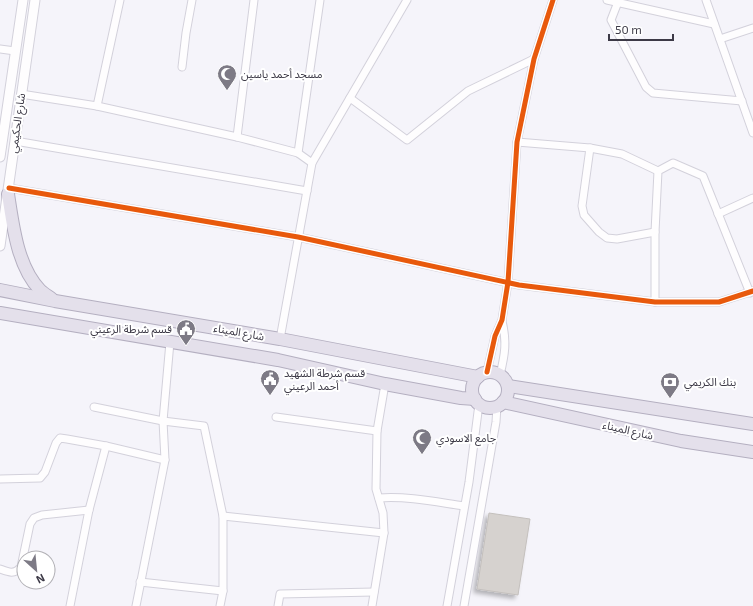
<svg xmlns="http://www.w3.org/2000/svg" width="753" height="606" viewBox="0 0 753 606" font-family="'Exo 2','Noto Sans Arabic',sans-serif">
	<defs>
		<filter id="shadow"><feDropShadow dx="-3.5" dy="3.5" stdDeviation="2" flood-color="#0004"/></filter>
	</defs>
	<rect width="100%" height="100%" fill="#f5f4fa"/>
	<polygon fill="#d6d2cf" stroke="#c4c0bd" filter="url(#shadow)" points="489,513 530,519 518,595 477,589"/>
	<g fill="none" stroke-linecap="round" stroke-linejoin="round">
		<g stroke="#d3d1db" stroke-width="9">
			<g id="minor">
				<polyline points="607,0 714,24"/>
				<polyline points="706,0 753,133"/>
				<polyline points="618,2 611,20 646,87 653,93 742,101"/>
				<polyline points="720,39 753,28"/>
				<polyline points="0,49 15,51"/>
				<polyline points="182,67 186,33 192,0"/>
				<polyline points="21,94 97,106 120,0"/>
				<polyline points="350,98 407,140 468,91 534,59"/>
				<polyline points="97,106 237,137 298,153 312,163"/>
				<polyline points="237,137 254,0"/>
				<polyline points="15,141 307,191"/>
				<polyline points="517,142 590,148 582,206 584,215 599,232 607,238 617,239 655,232"/>
				<polyline points="590,148 622,154 658,171"/>
				<polyline points="298,153 320,0"/>
				<polyline points="9,188 298,237 519,285 655,302 719,302 753,291"/>
				<polyline points="718,214 753,198"/>
				<polyline points="655,302 655,232 658,171 673,163 703,176 750,293"/>
				<polyline points="280,339 312,163 407,0"/>
				<polyline points="487,372 495,336 502,320 508,282 517,142 534,59 553,0"/>
				<path d="M500,375C505,354 507,342 502,321"/>
				<polyline points="94,407 163,421 204,426 223,516 223,591 220,606"/>
				<polyline points="276,417 377,431 385,384"/>
				<polyline points="0,479 40,478 45,472 56,443 60,438 67,439 106,446 165,460"/>
				<path d="M379,498C408,496 436,502 464,506"/>
				<polyline points="223,516 384,533"/>
				<path d="M0,569C8,572 14,575 21,567L30,524L34,518L42,515L89,510"/>
				<polyline points="140,582 223,591"/>
				<polyline points="70,606 89,510 106,446"/>
				<polyline points="136,606 165,460 163,421 170,342"/>
				<polyline points="278,606 280,594 374,592"/>
				<polyline points="372,606 384,533 383,513 376,489 377,431"/>
				<polyline points="447,606 469,482 479,404"/>
				<polyline points="464,606 496,422 497,406"/>
			</g>
		</g>
		<g stroke="#d3d1db" stroke-width="11">
			<g id="tertiary">
				<polyline points="0,157 23,0"/>
				<polyline points="0,246 35,0"/>
			</g>
		</g>
		<g stroke="#b4afc0" stroke-width="14">
			<g id="trunk">
				<path d="M8,194C13,225 17,266 40,290C43,293 48,296 52,299"/>
				<polyline points="0,290 55,301 280,339 478,377"/>
				<polyline points="0,313 278,360 385,384 461,398 475,399"/>
				<circle cx="490" cy="390" r="18"/>
				<polyline points="508,386 753,424"/>
				<polyline points="503,402 681,441 753,452"/>
			</g>
		</g>
		<use href="#minor" stroke="#fefdfe" stroke-width="7"/>
		<use href="#tertiary" stroke="#fefdfe" stroke-width="9"/>
		<use href="#trunk" stroke="#e4e0eb" stroke-width="12"/>
		<g stroke="#fff" stroke-width="8">
			<g id="cycleway">
				<polyline points="9,188 298,237 519,285 655,302 719,302 753,291"/>
				<polyline points="487,372 495,336 502,320 508,282 517,142 534,59 553,0"/>
			</g>
		</g>
		<use href="#cycleway" stroke="#e8590c" stroke-width="5"/>
	</g>
	<defs>
		<g id="mosque-pin" transform="scale(1)"><path d="M0 17L-7.5 6A9.5 9.5 0 1 1 7.5 6Z" fill="#7d7a85" stroke="#fff"/><path d="M3.5-4.9A6 6 0 1 0 3.5 4.9A5 5 0 1 1 3.5-4.9Z" fill="#fff"/></g>
		<g id="civic-pin" transform="scale(1)"><path d="M0 17L-7.5 6A9.5 9.5 0 1 1 7.5 6Z" fill="#7d7a85" stroke="#fff"/><path d="M-.6-6.5H3V-4.5H.6V-3L4-1V1h2V6H-6V1h2V-1L-.6-3ZM-1.2 2.5V6h2.4V2.5Z" fill="#fff"/></g>
		<g id="bank-pin" transform="scale(1)"><path d="M0 17L-7.5 6A9.5 9.5 0 1 1 7.5 6Z" fill="#7d7a85" stroke="#fff"/><path d="M-6-4H6V4H-6ZM0-2.3a2.3 2.3 0 1 0 0 4.6a2.3 2.3 0 1 0 0-4.6Z" fill="#fff"/></g>
	</defs>
	<g fill-rule="evenodd">
		<use href="#mosque-pin" x="227" y="74"/>
		<use href="#civic-pin" x="186" y="329"/>
		<use href="#civic-pin" x="270" y="379"/>
		<use href="#bank-pin" x="670" y="382"/>
		<use href="#mosque-pin" x="422" y="438"/>
	</g>
	<g text-anchor="middle" stroke-width="4" stroke-linejoin="round" paint-order="stroke">
		<g font-size="11" fill="#3c3946" stroke="#fff" text-anchor="start">
			<text x="241" y="78">مسجد أحمد ياسين</text>
			<text x="172" y="333" text-anchor="end">قسم شرطة الرعيني</text>
			<text x="284" y="377">قسم شرطة الشهيد<tspan x="284" dy="13">أحمد الرعيني</tspan></text>
			<text x="684" y="386">بنك الكريمي</text>
			<text x="436" y="442">جامع الاسودي</text>
		</g>
		<g font-size="11" fill="#3c3946" stroke="#fff">
			<text transform="translate(17 123) rotate(-82)" y="4">شارع الحكيمي</text>
			<text transform="translate(239 332) rotate(10)" y="4">شارع الميناء</text>
			<text transform="translate(628 430) rotate(13)" y="4">شارع الميناء</text>
		</g>
	</g>
	<g transform="translate(36 570) rotate(153)"><circle r="19" fill="#ffffff" stroke="#b1b0b5"/>
	<path d="M0-3L7 15L0 10L-7 15Z" fill="#7d7a85"/>
	<text y="-6" font-size="11" font-weight="bold" text-anchor="middle" fill="#3c3946">N</text>
	</g>
	<path d="M609 34v6h64v-6" fill="none" stroke="#3c3946" stroke-width="2"/>
	<text x="615" y="34" font-size="12" fill="#3c3946" stroke="#ffffff" stroke-width="3" paint-order="stroke">50 m</text>
</svg>
